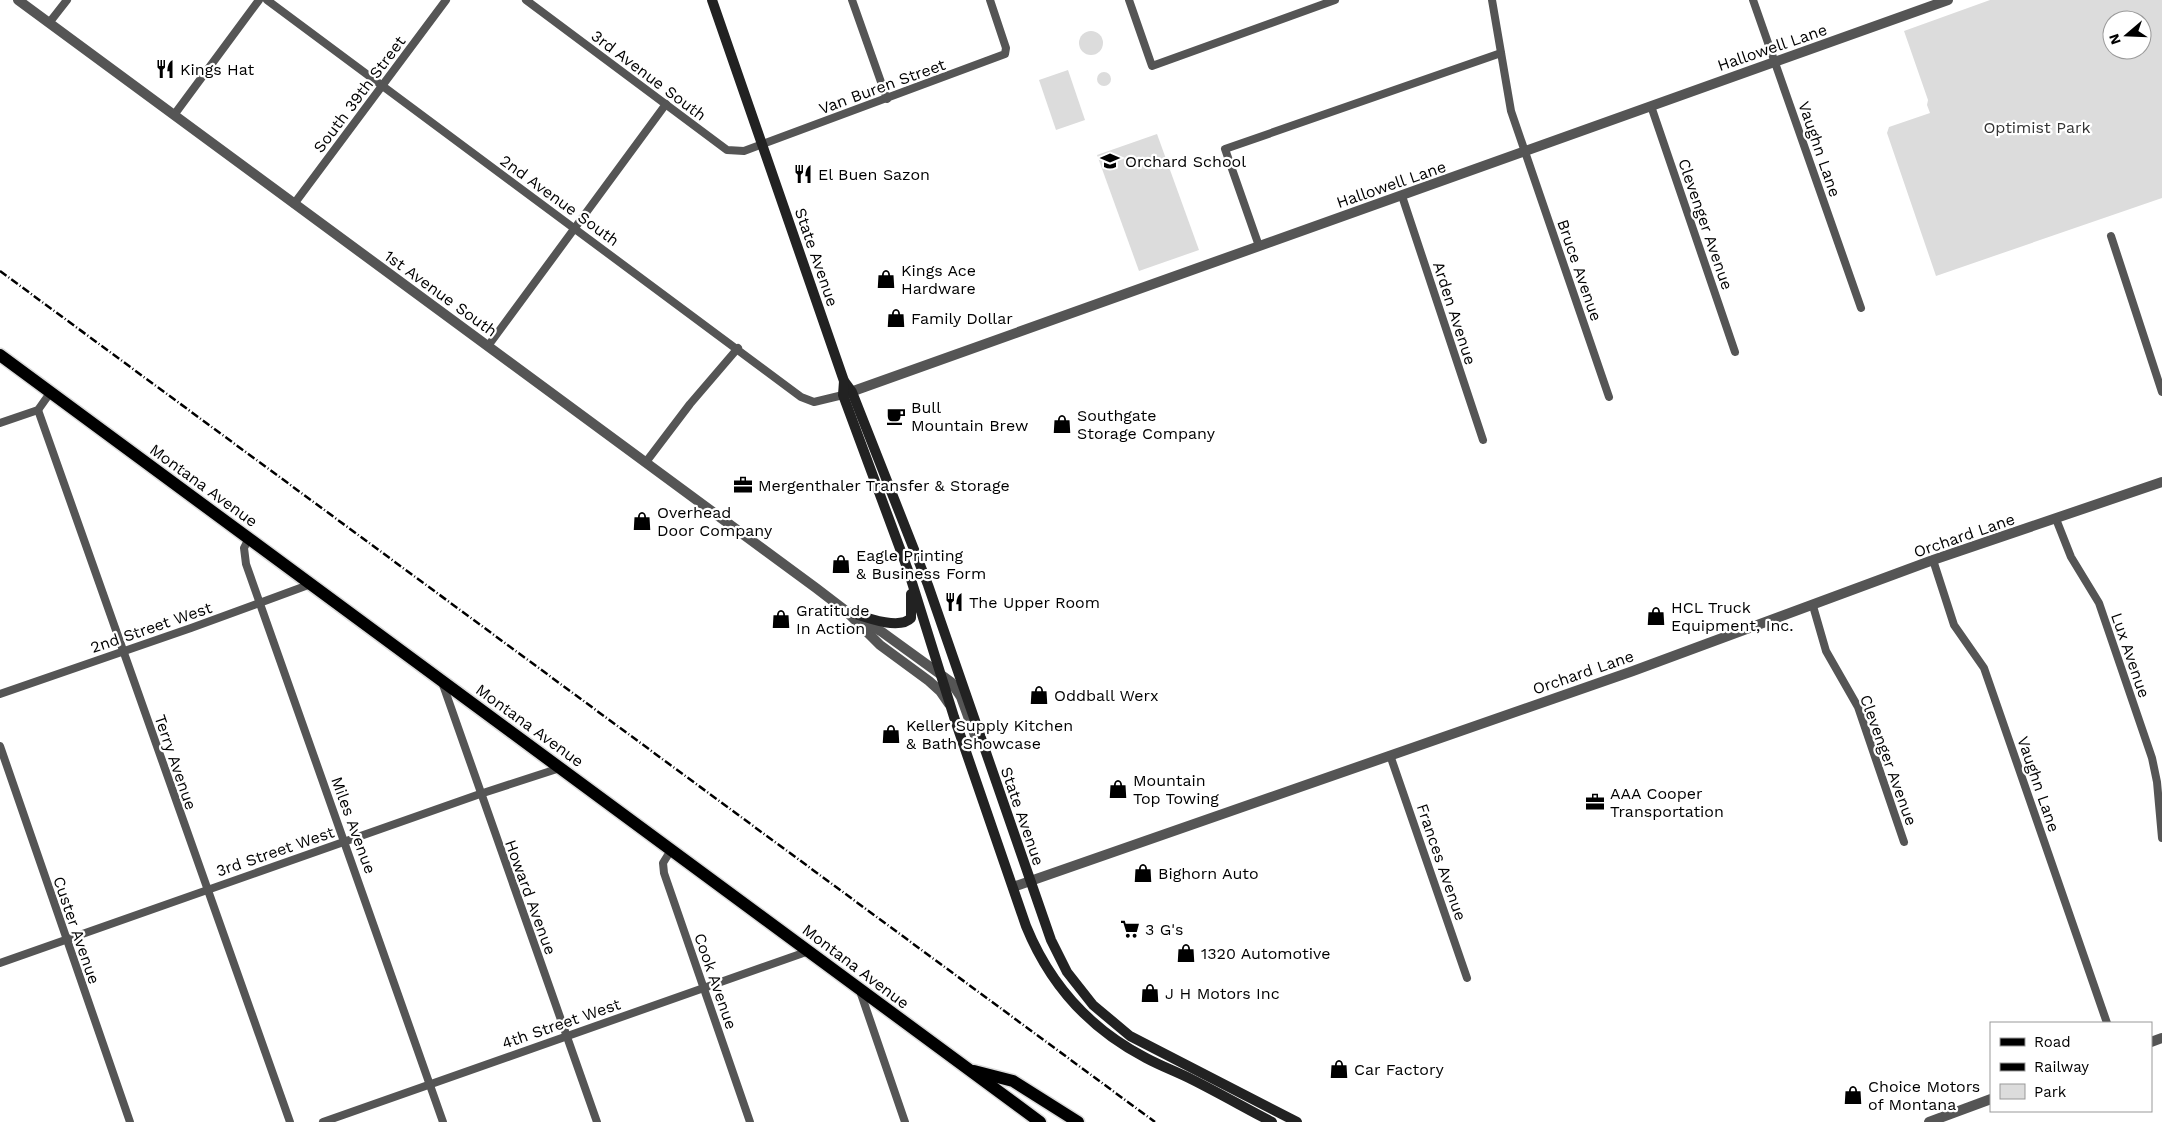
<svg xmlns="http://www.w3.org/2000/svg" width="2162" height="1122" viewBox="0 0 2162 1122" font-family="'Work Sans',sans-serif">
	<rect width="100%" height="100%" fill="#fff"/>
	<g fill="#dcdcdc" fill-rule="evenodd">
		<path d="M1990,0H2162V198L1936,276L1887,133L1889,127L1930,113L1927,105L1928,100L1904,31ZM2112,20H2142V50H2112Z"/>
		<circle cx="1091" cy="43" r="12"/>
		<polygon points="1068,70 1085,120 1056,130 1039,80"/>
		<circle cx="1104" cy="79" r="7"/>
		<polygon points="1157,134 1199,250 1139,271 1097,155"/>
	</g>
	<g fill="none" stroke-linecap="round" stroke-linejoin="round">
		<g stroke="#dbdbdb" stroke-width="15">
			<g id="primary">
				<polyline points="0,355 1040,1122"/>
				<polyline points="974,1071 1013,1081 1078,1122"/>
			</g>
		</g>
		<g stroke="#555" stroke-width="8">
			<polyline points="267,0 801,397 814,402 843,395"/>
			<polyline points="526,0 727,150 744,151 1005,54 1006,48 990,0"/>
			<polyline points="852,0 887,99"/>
			<polyline points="1129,0 1152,66 1335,0"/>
			<polyline points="1492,0 1511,111 1609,397"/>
			<polyline points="1753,0 1861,308"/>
			<polyline points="49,23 67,0"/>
			<polyline points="1651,106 1735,352"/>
			<polyline points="174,115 259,0"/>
			<polyline points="1402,196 1483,440"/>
			<polyline points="294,204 446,0"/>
			<polyline points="2111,236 2162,392"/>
			<polyline points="1259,246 1225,149 1501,53"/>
			<polyline points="488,346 666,104"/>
			<polyline points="38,410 290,1122"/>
			<polyline points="0,423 38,410 50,393"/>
			<polyline points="646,462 690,404 738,348"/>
			<polyline points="2056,519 2071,557 2099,603 2152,758 2157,782 2162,838"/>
			<polyline points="249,538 244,548 246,564 443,1122"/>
			<polyline points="1933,560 1954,625 1984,668 2107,1023"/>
			<polyline points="1813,606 1826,651 1858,707 1904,842"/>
			<polyline points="442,682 597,1122"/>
			<polyline points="0,694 191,628 311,584"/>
			<polyline points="0,746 130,1122"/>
			<polyline points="1390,755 1467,978"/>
			<polyline points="671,850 663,863 664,873 750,1122"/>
			<polyline points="0,963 480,794 560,768"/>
			<polyline points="860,991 905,1122"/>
			<polyline points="323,1122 809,951"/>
		</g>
		<g stroke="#555" stroke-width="10">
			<polyline points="18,0 816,588 846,611 880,645 929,681 940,691 949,704"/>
			<polyline points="845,394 1948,0"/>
			<polyline points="857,618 882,632 951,682 961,697 977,741"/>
			<polyline points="1013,887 1633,671 1933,560 2162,482"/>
			<polyline points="2151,1042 2162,1038"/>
			<polyline points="1929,1122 1991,1099"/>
		</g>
		<g stroke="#222" stroke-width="10">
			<polyline points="712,0 844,381 852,392 928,585 1051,940 1067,972 1093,1005 1130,1036 1297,1122"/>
			<path d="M844,381L843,395L909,573L954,717L1026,926C1050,985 1090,1029 1146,1058C1161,1066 1177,1072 1191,1079C1219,1093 1245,1108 1272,1122"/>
			<path d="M846,611C862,616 899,631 911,618V594"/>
		</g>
		<use href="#primary" stroke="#000" stroke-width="12"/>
		<polyline stroke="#000" stroke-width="2.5" stroke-dasharray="8 2.5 1 2.5" stroke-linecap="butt" points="0,271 1155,1122"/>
	</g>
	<defs>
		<g id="restaurant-bare" transform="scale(1.5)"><path d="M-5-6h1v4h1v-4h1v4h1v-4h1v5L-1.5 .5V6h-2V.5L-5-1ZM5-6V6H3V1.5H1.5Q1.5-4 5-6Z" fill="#000" stroke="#fff" stroke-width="2.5" paint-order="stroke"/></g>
		<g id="school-bare" transform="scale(1.5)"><path d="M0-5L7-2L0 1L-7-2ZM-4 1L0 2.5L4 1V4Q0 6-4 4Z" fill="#000" stroke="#fff" stroke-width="2.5" paint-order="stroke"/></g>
		<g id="shop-bare" transform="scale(1.5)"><path d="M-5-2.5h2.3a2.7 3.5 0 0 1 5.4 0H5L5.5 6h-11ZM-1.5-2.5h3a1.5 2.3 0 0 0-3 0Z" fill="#000" stroke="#fff" stroke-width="2.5" paint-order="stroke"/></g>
		<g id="cafe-bare" transform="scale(1.5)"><path d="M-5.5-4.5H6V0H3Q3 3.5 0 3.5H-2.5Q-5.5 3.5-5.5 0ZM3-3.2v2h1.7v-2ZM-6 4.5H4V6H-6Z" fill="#000" stroke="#fff" stroke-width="2.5" paint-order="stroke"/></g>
		<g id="office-bare" transform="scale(1.5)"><path d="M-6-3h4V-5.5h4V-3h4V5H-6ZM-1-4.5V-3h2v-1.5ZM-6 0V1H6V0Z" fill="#000" stroke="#fff" stroke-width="2.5" paint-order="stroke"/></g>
		<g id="supermarket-bare" transform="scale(1.5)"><path d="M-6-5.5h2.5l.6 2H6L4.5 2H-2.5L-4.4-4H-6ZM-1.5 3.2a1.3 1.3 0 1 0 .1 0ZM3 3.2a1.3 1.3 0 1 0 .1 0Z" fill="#000" stroke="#fff" stroke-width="2.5" paint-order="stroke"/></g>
	</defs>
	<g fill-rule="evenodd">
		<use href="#restaurant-bare" x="165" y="69"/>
		<use href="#school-bare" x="1110" y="161"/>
		<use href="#restaurant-bare" x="803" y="174"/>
		<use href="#shop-bare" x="886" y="279"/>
		<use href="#shop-bare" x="896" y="318"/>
		<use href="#cafe-bare" x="896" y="416"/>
		<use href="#shop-bare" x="1062" y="424"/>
		<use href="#office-bare" x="743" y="485"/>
		<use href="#shop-bare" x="642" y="521"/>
		<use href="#shop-bare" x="841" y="564"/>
		<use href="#restaurant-bare" x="954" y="602"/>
		<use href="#shop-bare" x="1656" y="616"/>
		<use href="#shop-bare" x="781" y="619"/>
		<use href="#shop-bare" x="1039" y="695"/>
		<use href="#shop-bare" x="891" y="734"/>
		<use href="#shop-bare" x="1118" y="789"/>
		<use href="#office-bare" x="1595" y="802"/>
		<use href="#shop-bare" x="1143" y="873"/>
		<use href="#supermarket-bare" x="1130" y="929"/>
		<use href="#shop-bare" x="1186" y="953"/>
		<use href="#shop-bare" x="1150" y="993"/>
		<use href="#shop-bare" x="1339" y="1069"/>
		<use href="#shop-bare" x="1853" y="1095"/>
	</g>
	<g text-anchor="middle" stroke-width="4.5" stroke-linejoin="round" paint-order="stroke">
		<g font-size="16" fill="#000" stroke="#fff">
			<text transform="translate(1772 47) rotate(-19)" y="6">Hallowell Lane</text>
			<text transform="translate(649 75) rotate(37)" y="6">3rd Avenue South</text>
			<text transform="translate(882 86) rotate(-20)" y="6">Van Buren Street</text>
			<text transform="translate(359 94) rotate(-53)" y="6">South 39th Street</text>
			<text transform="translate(1820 149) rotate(71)" y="6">Vaughn Lane</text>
			<text transform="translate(1391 184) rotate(-19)" y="6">Hallowell Lane</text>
			<text transform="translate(560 200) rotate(36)" y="6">2nd Avenue South</text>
			<text transform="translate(1706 224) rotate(71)" y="6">Clevenger Avenue</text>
			<text transform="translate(817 257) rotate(71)" y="6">State Avenue</text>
			<text transform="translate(1580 270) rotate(71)" y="6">Bruce Avenue</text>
			<text transform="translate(441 293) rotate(36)" y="6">1st Avenue South</text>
			<text transform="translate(1455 313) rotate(72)" y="6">Arden Avenue</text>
			<text transform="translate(204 485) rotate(36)" y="6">Montana Avenue</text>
			<text transform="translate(1964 535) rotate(-19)" y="6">Orchard Lane</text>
			<text transform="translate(151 627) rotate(-19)" y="6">2nd Street West</text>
			<text transform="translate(2131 655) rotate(71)" y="6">Lux Avenue</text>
			<text transform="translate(1583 672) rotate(-19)" y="6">Orchard Lane</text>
			<text transform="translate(530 725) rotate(36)" y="6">Montana Avenue</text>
			<text transform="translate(1889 760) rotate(70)" y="6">Clevenger Avenue</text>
			<text transform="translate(176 762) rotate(71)" y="6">Terry Avenue</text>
			<text transform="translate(2039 784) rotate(71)" y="6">Vaughn Lane</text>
			<text transform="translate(1023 816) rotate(71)" y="6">State Avenue</text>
			<text transform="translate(354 825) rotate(70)" y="6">Miles Avenue</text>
			<text transform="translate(275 851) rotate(-19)" y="6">3rd Street West</text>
			<text transform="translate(1442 862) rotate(71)" y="6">Frances Avenue</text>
			<text transform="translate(531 897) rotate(70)" y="6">Howard Avenue</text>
			<text transform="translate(77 930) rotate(71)" y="6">Custer Avenue</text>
			<text transform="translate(856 966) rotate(37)" y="6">Montana Avenue</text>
			<text transform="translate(716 981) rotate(71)" y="6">Cook Avenue</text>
			<text transform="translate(561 1023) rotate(-19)" y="6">4th Street West</text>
		</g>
		<g font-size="16" fill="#000" stroke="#fff" text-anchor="start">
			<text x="180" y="75">Kings Hat</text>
			<text x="1125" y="167">Orchard School</text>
			<text x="818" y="180">El Buen Sazon</text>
			<text x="901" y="276">Kings Ace<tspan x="901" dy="18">Hardware</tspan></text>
			<text x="911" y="324">Family Dollar</text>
			<text x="911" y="413">Bull<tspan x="911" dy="18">Mountain Brew</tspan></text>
			<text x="1077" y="421">Southgate<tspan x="1077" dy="18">Storage Company</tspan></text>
			<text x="758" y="491">Mergenthaler Transfer &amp; Storage</text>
			<text x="657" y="518">Overhead<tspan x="657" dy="18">Door Company</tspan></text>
			<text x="856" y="561">Eagle Printing<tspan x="856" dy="18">&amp; Business Form</tspan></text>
			<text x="969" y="608">The Upper Room</text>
			<text x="1671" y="613">HCL Truck<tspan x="1671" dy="18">Equipment, Inc.</tspan></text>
			<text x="796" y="616">Gratitude<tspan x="796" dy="18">In Action</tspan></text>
			<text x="1054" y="701">Oddball Werx</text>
			<text x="906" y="731">Keller Supply Kitchen<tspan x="906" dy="18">&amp; Bath Showcase</tspan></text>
			<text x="1133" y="786">Mountain<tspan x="1133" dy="18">Top Towing</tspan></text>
			<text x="1610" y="799">AAA Cooper<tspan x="1610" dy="18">Transportation</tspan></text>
			<text x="1158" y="879">Bighorn Auto</text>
			<text x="1145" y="935">3 G's</text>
			<text x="1201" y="959">1320 Automotive</text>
			<text x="1165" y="999">J H Motors Inc</text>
			<text x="1354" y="1075">Car Factory</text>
			<text x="1868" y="1092">Choice Motors<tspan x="1868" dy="18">of Montana</tspan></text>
		</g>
		<g font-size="16" fill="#333" stroke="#fff">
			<text x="2037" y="133">Optimist Park</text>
		</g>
	</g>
	<rect x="1990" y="1022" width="162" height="90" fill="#ffffff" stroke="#999999"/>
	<rect x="2000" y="1038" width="25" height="8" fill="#000000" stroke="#999999"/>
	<text x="2034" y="1047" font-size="15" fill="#000000">Road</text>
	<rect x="2000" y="1063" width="25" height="8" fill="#000000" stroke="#999999"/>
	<text x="2034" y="1072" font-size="15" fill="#000000">Railway</text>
	<rect x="2000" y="1084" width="25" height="15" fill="#dcdcdc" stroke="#999999"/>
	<text x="2034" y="1097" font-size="15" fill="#000000">Park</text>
	<g transform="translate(2127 35) rotate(251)"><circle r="24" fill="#ffffff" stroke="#999999"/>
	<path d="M0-4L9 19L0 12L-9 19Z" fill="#000000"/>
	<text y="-8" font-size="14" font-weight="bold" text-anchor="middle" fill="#000000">N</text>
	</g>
</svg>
